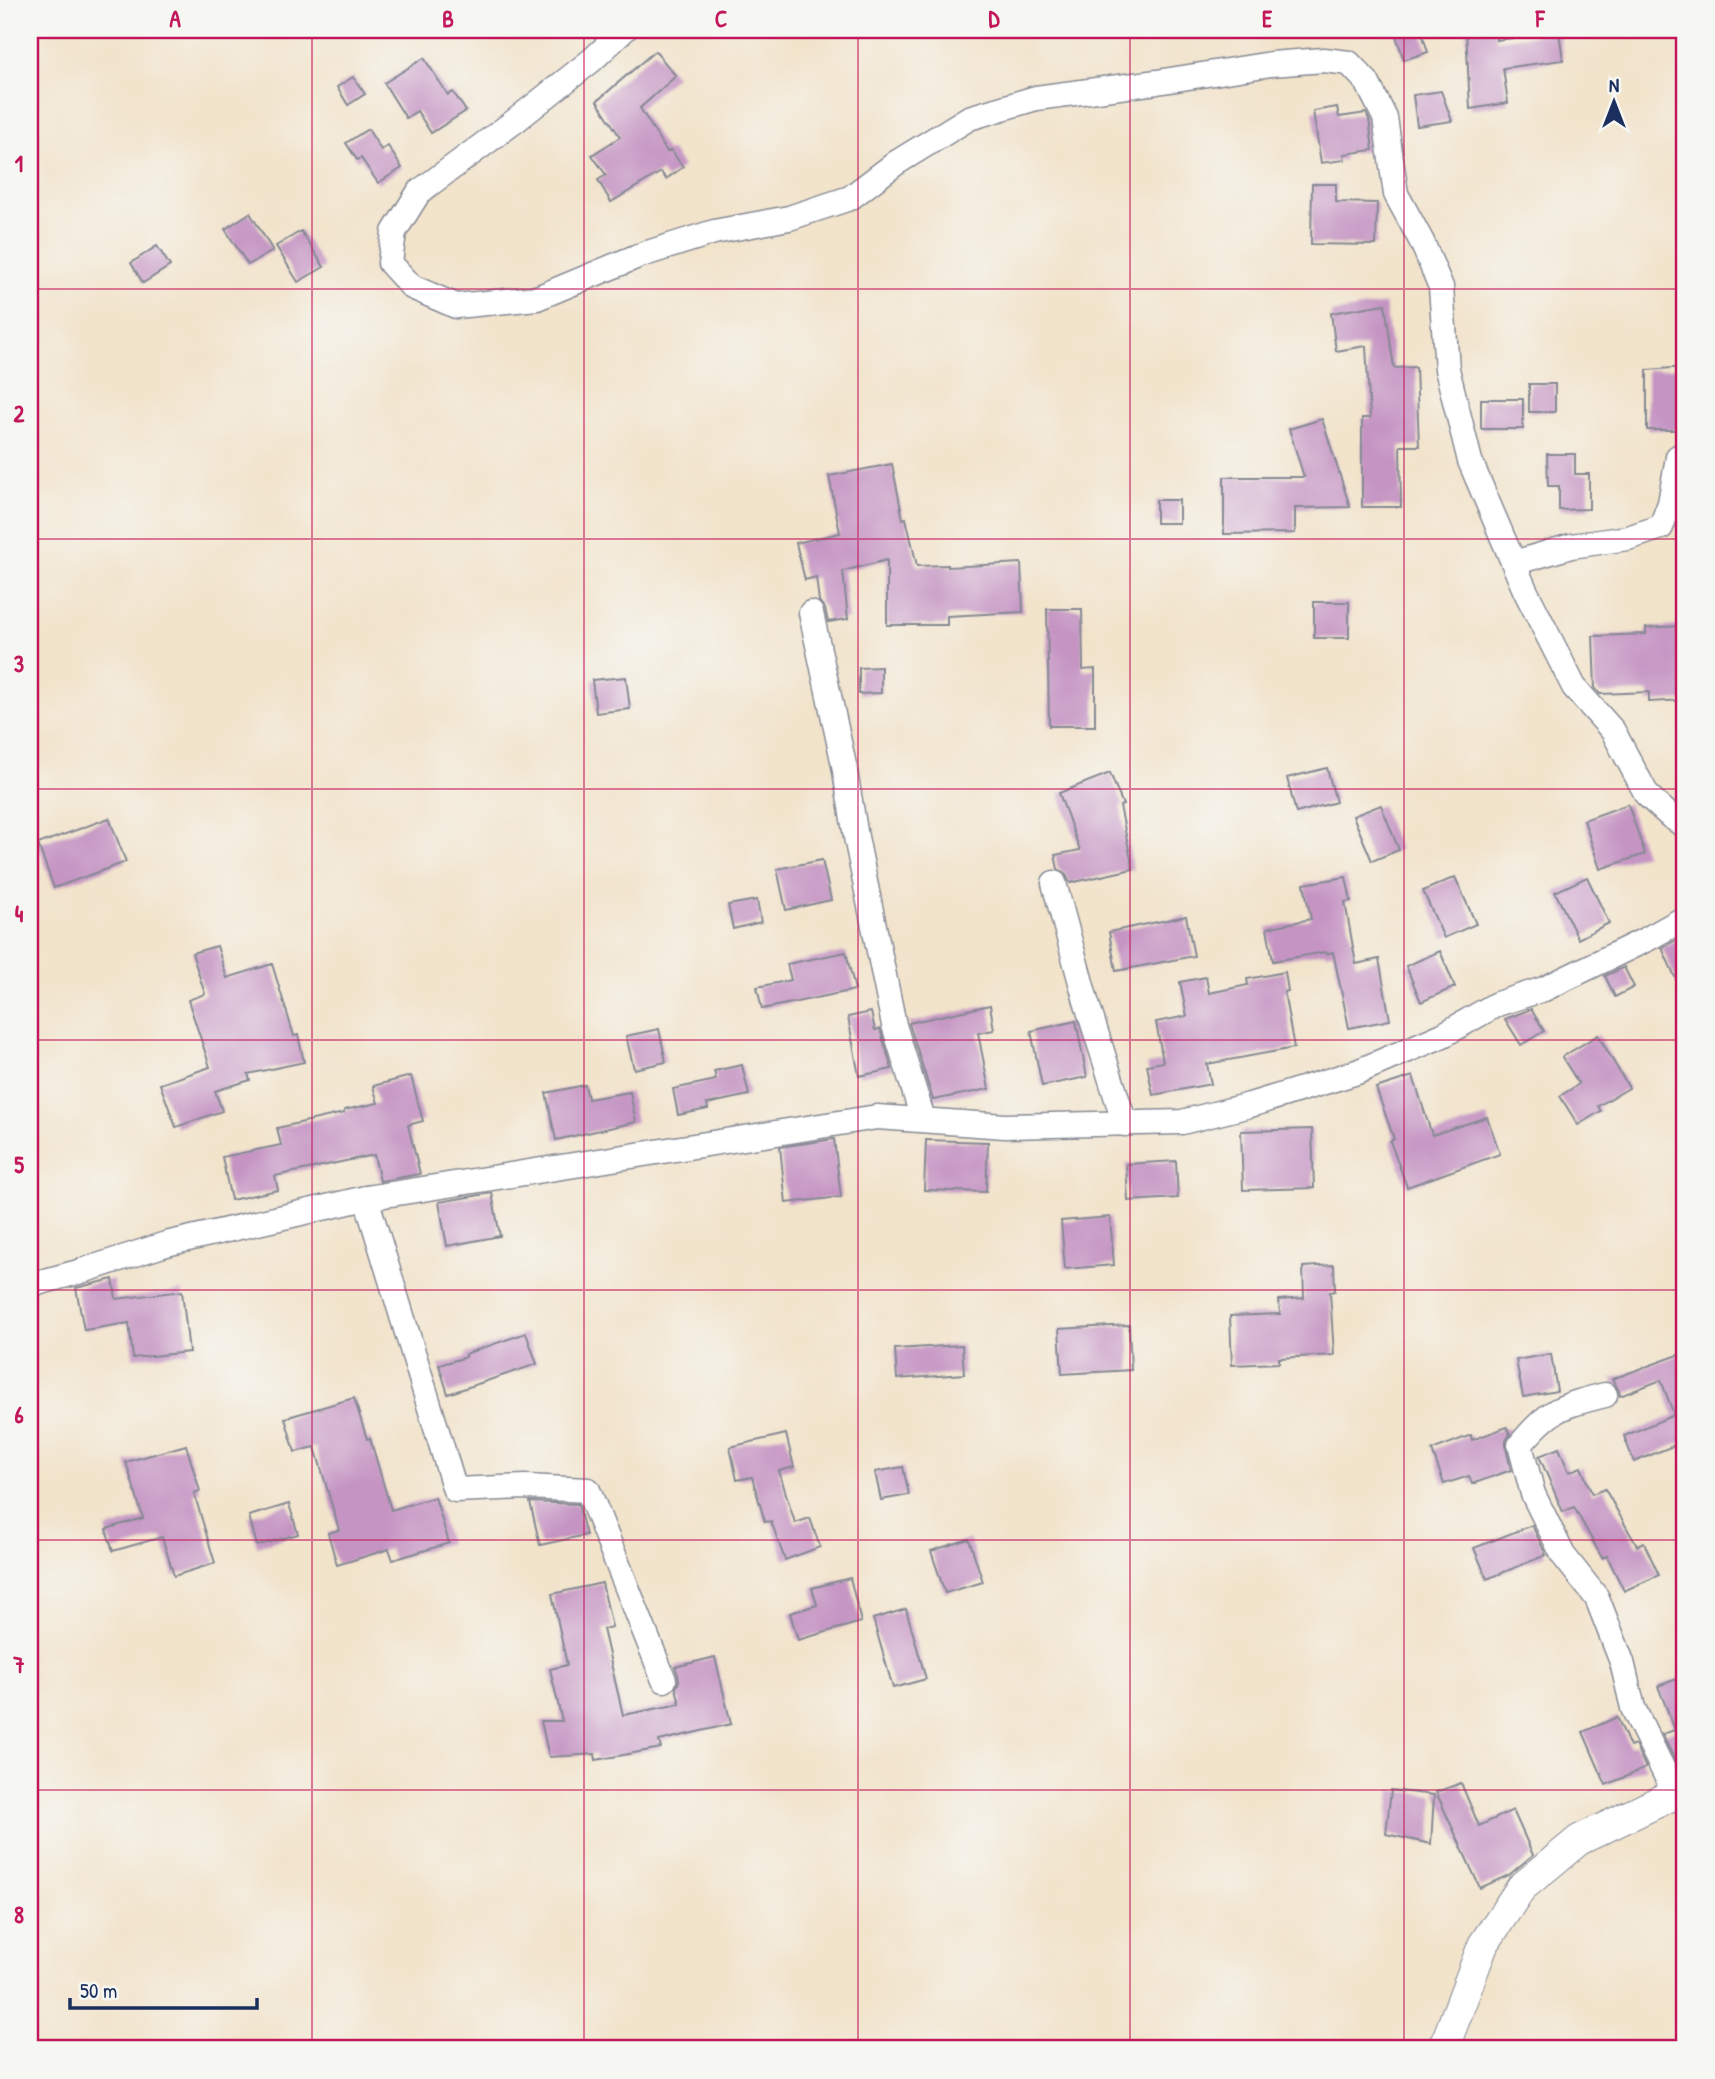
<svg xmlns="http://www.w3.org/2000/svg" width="1715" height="2079" viewBox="0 0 1715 2079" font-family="'Patrick Hand',sans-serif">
	<rect width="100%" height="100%" fill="#f6f6f2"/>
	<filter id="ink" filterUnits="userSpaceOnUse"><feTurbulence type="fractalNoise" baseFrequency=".0143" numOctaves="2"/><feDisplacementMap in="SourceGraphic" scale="14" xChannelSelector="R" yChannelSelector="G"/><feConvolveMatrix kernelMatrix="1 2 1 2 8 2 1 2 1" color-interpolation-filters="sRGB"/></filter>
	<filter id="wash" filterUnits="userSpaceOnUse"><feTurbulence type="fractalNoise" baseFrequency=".00686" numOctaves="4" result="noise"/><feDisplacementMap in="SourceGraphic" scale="28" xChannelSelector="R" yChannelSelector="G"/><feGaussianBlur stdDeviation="1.57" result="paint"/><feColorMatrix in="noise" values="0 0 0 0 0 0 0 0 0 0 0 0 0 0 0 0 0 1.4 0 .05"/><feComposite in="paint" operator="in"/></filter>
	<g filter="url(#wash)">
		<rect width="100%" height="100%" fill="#f2e3cb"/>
		<g id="blocks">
			<g fill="#c594c3">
				<polygon points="1394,30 1421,30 1428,52 1404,60"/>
				<polygon points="1466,30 1496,30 1496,40 1559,32 1563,60 1503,68 1508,103 1470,109"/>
				<polygon points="655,51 676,76 640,108 667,152 671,150 683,167 666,179 661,172 611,202 598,180 606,175 592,155 620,137 597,101"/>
				<polygon points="424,58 448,95 453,92 466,111 431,133 417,111 406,118 384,83"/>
				<polygon points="353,77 365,94 348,105 337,87"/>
				<polygon points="1441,91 1452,121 1417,126 1413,95"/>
				<polygon points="1337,107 1339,117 1366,113 1369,119 1373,150 1344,154 1345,160 1321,163 1313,111"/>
				<polygon points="368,129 381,150 388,146 402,168 378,183 361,158 357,160 346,143"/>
				<polygon points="1312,184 1336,184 1336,202 1377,203 1376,245 1311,244"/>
				<polygon points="250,213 273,251 248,265 225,229"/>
				<polygon points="301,231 324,267 298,282 276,246"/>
				<polygon points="157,246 170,266 143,283 131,263"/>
				<polygon points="1385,304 1394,368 1416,367 1419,446 1400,446 1401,507 1362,507 1362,418 1370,418 1366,346 1336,351 1331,313"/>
				<polygon points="1685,367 1685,430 1647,430 1647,370"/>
				<rect x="1529" y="384" width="26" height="28"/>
				<rect x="1481" y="399" width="42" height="30"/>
				<polygon points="1322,419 1350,507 1295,508 1295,533 1224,534 1224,477 1304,477 1289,429"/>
				<polygon points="1547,454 1575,454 1575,474 1589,474 1589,509 1559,510 1559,486 1548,486"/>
				<polygon points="892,464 903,519 906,518 917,566 948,565 948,567 1021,563 1023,612 947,616 947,625 887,625 887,560 843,571 848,619 828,622 825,609 819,601 816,577 805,580 796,543 840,533 829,476"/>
				<rect x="1156" y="500" width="23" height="23"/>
				<rect x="1314" y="602" width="35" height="36"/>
				<polygon points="1047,609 1082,609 1083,670 1095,669 1095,726 1049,726"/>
				<polygon points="1681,626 1683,668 1685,669 1685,700 1649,702 1649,692 1600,694 1595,688 1593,636 1646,634 1646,628"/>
				<polygon points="881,667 881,693 859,694 859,668"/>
				<polygon points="626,677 630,709 596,713 592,680"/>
				<polygon points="1327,768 1336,802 1296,813 1287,778"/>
				<polygon points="1110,773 1123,805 1120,806 1133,869 1070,883 1065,873 1058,869 1055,855 1080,850 1059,793"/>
				<polygon points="1628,804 1645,854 1600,869 1584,820"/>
				<polygon points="1381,805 1399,850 1372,861 1353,816"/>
				<polygon points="109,818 126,862 54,888 38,844"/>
				<polygon points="822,860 831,900 786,910 777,869"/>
				<polygon points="1346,877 1351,901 1345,902 1356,964 1379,959 1390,1020 1349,1028 1333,952 1326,954 1325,952 1273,961 1267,928 1311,919 1304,884"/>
				<polygon points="1455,877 1476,924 1444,938 1423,891"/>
				<polygon points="1587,877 1609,923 1578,939 1555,892"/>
				<polygon points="757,900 761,922 733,929 728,905"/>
				<polygon points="1186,916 1194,956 1116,971 1109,932"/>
				<polygon points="1685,935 1685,999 1662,948"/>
				<polygon points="217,946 227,978 272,964 294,1036 298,1035 304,1062 248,1074 250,1080 215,1091 222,1111 176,1127 160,1084 210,1067 188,1000 205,994 192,953"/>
				<polygon points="1440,951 1455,987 1421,1002 1406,966"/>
				<polygon points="846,952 855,990 762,1009 757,987 791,980 787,964"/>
				<polygon points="1624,967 1634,987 1615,997 1605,976"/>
				<polygon points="1285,972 1288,991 1284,992 1294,1048 1207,1064 1211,1084 1153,1095 1147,1065 1163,1062 1156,1022 1187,1016 1180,982 1206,977 1209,993 1248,985 1247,979"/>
				<polygon points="990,1005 994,1030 978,1033 989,1089 933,1100 909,1023"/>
				<polygon points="1531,1009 1544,1031 1521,1045 1505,1019"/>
				<polygon points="871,1012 875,1030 880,1029 892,1069 859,1076 848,1017"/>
				<polygon points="1076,1021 1087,1077 1042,1086 1031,1031"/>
				<polygon points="659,1029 666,1062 634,1069 626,1036"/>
				<polygon points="1598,1035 1629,1088 1598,1106 1601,1111 1578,1125 1560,1096 1579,1084 1562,1057"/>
				<polygon points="742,1065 749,1095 707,1104 708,1109 678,1115 673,1089 716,1080 714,1071"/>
				<polygon points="411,1076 423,1121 408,1125 420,1174 380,1181 374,1155 275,1176 278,1190 231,1200 222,1157 281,1145 277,1128 344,1113 344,1110 378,1103 373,1086"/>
				<polygon points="1413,1076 1432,1135 1487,1117 1500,1154 1407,1187 1390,1141 1394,1139 1376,1088"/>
				<polygon points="585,1085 588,1099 630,1092 636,1122 556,1140 546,1093"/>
				<polygon points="1312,1129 1314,1188 1243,1190 1241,1131"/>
				<polygon points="834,1139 841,1197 786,1203 780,1147"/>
				<polygon points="926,1140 988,1142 986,1192 924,1190"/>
				<polygon points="1176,1161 1178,1198 1128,1201 1126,1164"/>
				<polygon points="492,1193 500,1236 447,1246 439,1202"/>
				<polygon points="1110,1217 1114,1265 1065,1269 1061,1221"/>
				<polygon points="1334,1265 1335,1291 1330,1292 1334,1355 1279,1358 1279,1363 1232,1365 1230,1316 1280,1314 1279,1300 1304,1298 1303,1267"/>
				<polygon points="113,1279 116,1299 182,1291 189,1352 133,1358 129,1323 84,1330 76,1288"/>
				<polygon points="1129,1325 1131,1370 1062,1374 1059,1329"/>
				<polygon points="526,1333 537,1364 448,1394 439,1365 466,1357 465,1354"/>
				<polygon points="962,1345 964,1374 897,1379 895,1349"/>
				<polygon points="1551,1354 1557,1391 1523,1397 1516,1360"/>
				<polygon points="1681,1354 1685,1367 1685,1441 1634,1462 1624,1436 1674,1415 1661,1380 1620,1396 1619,1391 1612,1379"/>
				<polygon points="354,1398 367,1439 370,1438 391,1510 435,1497 449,1543 393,1560 389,1549 337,1565 328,1533 339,1530 315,1447 295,1452 285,1418"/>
				<polygon points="1507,1427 1510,1434 1506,1441 1506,1448 1511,1470 1472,1484 1469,1476 1444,1484 1432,1450 1471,1435 1472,1440"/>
				<polygon points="786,1434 794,1467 779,1471 795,1523 810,1518 820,1547 785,1560 771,1521 765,1522 752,1477 737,1480 730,1447"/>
				<polygon points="186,1445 200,1491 194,1493 215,1563 174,1576 162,1537 113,1551 106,1529 143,1518 126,1462"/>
				<polygon points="1559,1448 1569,1472 1581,1467 1592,1494 1605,1489 1637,1546 1644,1543 1659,1575 1624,1591 1607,1556 1602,1558 1574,1507 1563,1512 1539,1456"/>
				<polygon points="903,1467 909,1495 881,1500 875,1472"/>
				<polygon points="530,1502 578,1504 586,1535 540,1545"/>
				<polygon points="289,1504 298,1534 257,1546 249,1516"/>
				<polygon points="1532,1525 1546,1555 1487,1579 1474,1548"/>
				<polygon points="969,1539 983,1582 945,1593 931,1551"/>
				<polygon points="850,1578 861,1622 798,1640 790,1613 817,1605 812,1588"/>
				<polygon points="602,1583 612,1627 603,1629 623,1715 680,1704 676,1688 679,1681 678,1675 675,1667 715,1657 731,1724 659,1741 661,1748 596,1760 595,1754 549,1757 541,1721 562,1721 550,1669 567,1665 552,1594"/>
				<polygon points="906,1609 926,1679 893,1688 873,1619"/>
				<polygon points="1685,1676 1685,1769 1680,1771 1662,1734 1675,1730 1658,1686"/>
				<polygon points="1617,1717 1630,1747 1635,1745 1646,1768 1606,1785 1583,1732"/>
				<polygon points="1461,1783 1479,1826 1513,1810 1533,1855 1509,1875 1480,1888 1436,1792"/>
				<polygon points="1391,1790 1434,1795 1431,1844 1386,1834"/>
			</g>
		</g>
	</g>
	<g filter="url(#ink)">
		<use href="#blocks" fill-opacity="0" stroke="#868994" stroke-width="2"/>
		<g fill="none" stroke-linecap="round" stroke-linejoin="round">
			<g stroke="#868994" stroke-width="27">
				<g id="minor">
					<polyline points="624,30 592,60 515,121 419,192 394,232 390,263 412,287 456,306 537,298 638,256 714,232 789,218 850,198 896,163 969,118 1036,98 1157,82 1271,64 1324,60 1349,63 1367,82 1385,118 1396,194 1422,242 1441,287 1447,369 1470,461 1525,590 1574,687 1613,731 1647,795 1670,816 1685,826"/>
					<polyline points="1514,563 1571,546 1628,538 1661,527 1670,503 1678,457 1685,453"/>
					<polyline points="811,613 844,765 856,837 894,1025 923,1119"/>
					<polyline points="1054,883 1086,1001 1125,1124"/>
					<polyline points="366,1198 455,1490 526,1487 588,1490 664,1680"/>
					<polyline points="30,1285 82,1271 166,1244 366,1198 877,1117 1005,1126 1182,1122 1250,1105 1357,1072 1443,1035 1497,1004 1544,989 1649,938 1685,918"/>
					<path d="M1605,1395C1561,1406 1549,1409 1520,1445L1533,1494L1563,1555L1597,1598L1622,1662L1633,1708L1675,1794"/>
				</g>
			</g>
			<g stroke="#868994" stroke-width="32">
				<polyline id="tertiary" points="1441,2049 1448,2037 1483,1945 1521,1888 1579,1840 1685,1789"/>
			</g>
			<use href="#minor" stroke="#fff" stroke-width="24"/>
			<use href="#tertiary" stroke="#fff" stroke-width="30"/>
		</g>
	</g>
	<path fill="none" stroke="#c2185b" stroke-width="2" stroke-opacity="0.55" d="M312,30V2049M584,30V2049M858,30V2049M1130,30V2049M1404,30V2049M30,289H1685M30,539H1685M30,789H1685M30,1040H1685M30,1290H1685M30,1540H1685M30,1790H1685"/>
	<rect width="1715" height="2079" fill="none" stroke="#f6f6f2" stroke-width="77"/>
	<g transform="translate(1614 102)" stroke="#f6f6f2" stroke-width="5" paint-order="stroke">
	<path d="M0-5L12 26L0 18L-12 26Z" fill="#1b2f5e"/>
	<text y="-10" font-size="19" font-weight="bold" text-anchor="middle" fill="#1b2f5e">N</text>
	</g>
	<path d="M70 1998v10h187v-10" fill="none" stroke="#1b2f5e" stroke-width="3.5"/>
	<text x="80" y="1998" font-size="21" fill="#1b2f5e" stroke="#f6f6f2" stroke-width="5" paint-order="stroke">50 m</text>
	<rect x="38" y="38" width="1638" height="2002" fill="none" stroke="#c2185b" stroke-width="2.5"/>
	<g font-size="23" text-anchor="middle" font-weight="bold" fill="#c2185b">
		<text x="175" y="27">A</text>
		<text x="448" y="27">B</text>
		<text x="721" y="27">C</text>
		<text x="994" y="27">D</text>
		<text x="1267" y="27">E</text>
		<text x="1540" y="27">F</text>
		<text x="19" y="172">1</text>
		<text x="19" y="422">2</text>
		<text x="19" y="672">3</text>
		<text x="19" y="922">4</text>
		<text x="19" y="1173">5</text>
		<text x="19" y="1423">6</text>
		<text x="19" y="1673">7</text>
		<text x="19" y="1923">8</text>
	</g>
</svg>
